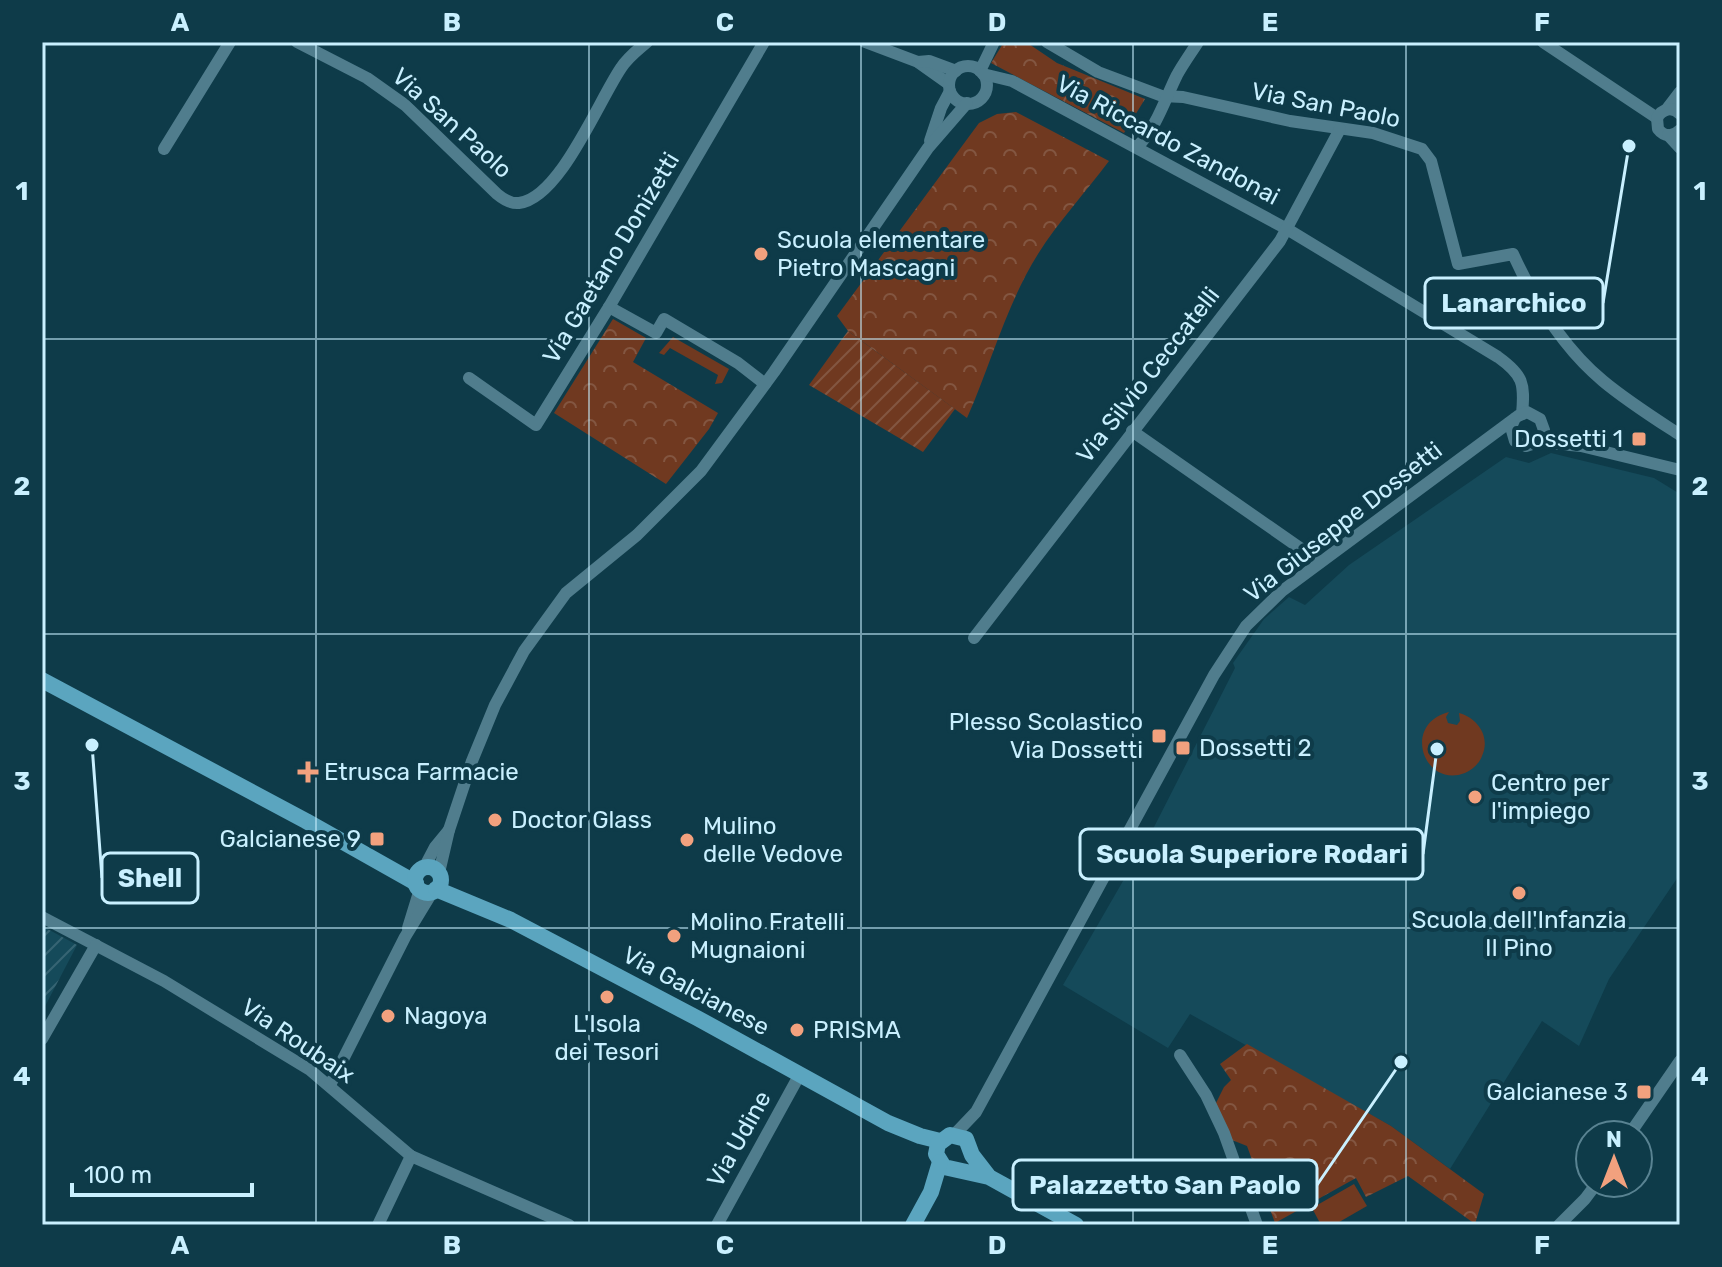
<svg xmlns="http://www.w3.org/2000/svg" width="1722" height="1267" viewBox="0 0 1722 1267" font-family="Rubik,sans-serif">
	<defs>
		<pattern id="industrial-furrows" width="10" height="10" patternUnits="userSpaceOnUse" patternTransform="scale(2)"><rect width="10" height="10" fill="#154a5a"/><path d="M-1 1l2-2M0 10L10 0M9 11l2-2" fill="none" stroke="#366473"/></pattern>
		<pattern id="park-crowns" width="20" height="18" patternUnits="userSpaceOnUse" patternTransform="scale(2)"><rect width="20" height="18" fill="#703920"/><path d="M2 6a3 3 0 1 1 6 0M12 15a3 3 0 1 1 6 0" fill="none" stroke="#835641"/></pattern>
		<pattern id="garden-furrows" width="10" height="10" patternUnits="userSpaceOnUse" patternTransform="scale(2)"><rect width="10" height="10" fill="#703920"/><path d="M-1 1l2-2M0 10L10 0M9 11l2-2" fill="none" stroke="#835641"/></pattern>
	</defs>
	<rect width="100%" height="100%" fill="#0e3b49"/>
	<polygon fill="#154a5a" points="1551,453 1654,478 1680,494 1680,874 1609,979 1579,1046 1542,1021 1450,1169 1391,1126 1190,1014 1168,1048 1063,985 1153,829 1235,668 1233,663 1264,619 1289,597 1305,605 1349,565 1506,457 1529,463"/>
	<polygon fill="url(#industrial-furrows)" points="42,926 77,945 42,1012"/>
	<g fill="#703920">
		<polygon points="673,337 729,369 722,383 715,384 718,375 670,348 664,355 659,353"/>
		<path d="M1449,712L1446,717L1448,723L1457,725L1460,721L1459,713C1477,718 1491,736 1482,756C1479,764 1472,770 1465,773C1424,789 1401,724 1449,712Z"/>
		<polygon points="1354,1184 1367,1206 1334,1225 1321,1225 1312,1208"/>
	</g>
	<g fill="url(#park-crowns)">
		<polygon points="1004,42 1026,42 1057,63 1145,99 1124,133 991,63"/>
		<path d="M1016,112L1109,161C1086,192 1058,222 1038,254C1006,305 991,364 967,418L848,331L837,316L979,123L997,114Z"/>
		<polygon points="613,319 646,338 633,362 718,413 709,429 666,484 554,413"/>
		<polygon points="1247,1044 1391,1126 1484,1194 1475,1224 1408,1176 1366,1197 1356,1178 1275,1223 1247,1146 1232,1140 1215,1105 1224,1087 1231,1080 1220,1064"/>
	</g>
	<polygon fill="url(#garden-furrows)" points="848,331 955,409 923,452 809,385"/>
	<g fill="none" stroke-linecap="round" stroke-linejoin="round">
		<g stroke="#507d8d" stroke-width="12">
			<path d="M297,42L367,78L405,105L497,194C503,199 510,204 519,203C560,198 599,100 621,68C628,57 638,50 647,42"/>
			<polyline points="865,42 918,62 949,84"/>
			<path d="M1047,42L1098,72L1162,96L1183,97L1290,121L1373,133L1422,149L1431,161L1458,264L1513,254C1534,300 1563,348 1603,381C1627,401 1654,418 1680,435"/>
			<polyline points="1543,42 1657,118"/>
			<polyline points="918,62 929,61 956,71"/>
			<circle cx="968" cy="85" r="19"/>
			<polyline points="980,71 994,42"/>
			<path d="M983,74L1012,81L1287,229L1498,357C1523,375 1525,383 1522,414"/>
			<polyline points="1667,109 1680,92"/>
			<path d="M1657,118L1658,129C1664,137 1673,137 1680,130"/>
			<path d="M1657,118C1662,109 1672,106 1680,114"/>
			<polyline points="1668,135 1680,148"/>
			<polyline points="930,141 941,108 950,91"/>
			<path d="M1137,147C1157,127 1165,99 1177,75C1183,64 1191,53 1198,42"/>
			<polyline points="164,149 230,42"/>
			<polyline points="609,307 656,333 664,319 738,363 765,384"/>
			<polyline points="469,378 536,425 609,307 764,42"/>
			<polyline points="1132,431 1320,562"/>
			<polyline points="1538,442 1581,446 1680,470"/>
			<polyline points="974,638 1280,241 1340,129"/>
			<polyline points="424,868 435,847 449,830"/>
			<polyline points="439,873 449,830 472,761 495,705 524,651 566,593 637,535 701,471 774,372 928,148 967,103"/>
			<polyline points="42,917 164,981 310,1070 411,1156 569,1225"/>
			<polyline points="408,928 420,889"/>
			<polyline points="42,1039 96,945"/>
			<polyline points="1180,1055 1206,1095 1224,1133 1257,1225"/>
			<polyline points="330,1085 405,937 433,891"/>
			<polyline points="955,1134 976,1112 1214,675 1246,626 1282,591 1518,416 1527,412 1540,419 1544,430 1538,442 1526,446 1515,441 1511,427 1515,418"/>
			<polyline points="1629,1135 1680,1061"/>
			<polyline points="378,1225 411,1156"/>
			<polyline points="717,1225 800,1074"/>
			<polyline points="1559,1225 1585,1199 1597,1183"/>
		</g>
		<g stroke="#5ba5bf" stroke-width="16">
			<polyline points="42,680 306,821 416,883"/>
			<circle cx="428" cy="880" r="13"/>
			<polyline points="436,889 511,920 697,1018 888,1123 920,1136 940,1141"/>
			<polyline points="989,1177 972,1155 966,1139 950,1135 938,1144 936,1154 944,1167 989,1177 1076,1225"/>
			<polyline points="913,1225 931,1192 940,1162"/>
		</g>
	</g>
	<path fill="none" stroke="#c9f0ff" stroke-width="2" stroke-opacity="0.55" d="M316,42V1225M589,42V1225M861,42V1225M1133,42V1225M1406,42V1225M42,339H1680M42,634H1680M42,928H1680"/>
	<g fill="#f2a17e" stroke="#0e3b49" stroke-width="3">
		<circle cx="761" cy="254" r="8"/>
		<rect x="1631" y="431" width="16" height="16" rx="4"/>
		<rect x="1151" y="728" width="16" height="16" rx="4"/>
		<rect x="1175" y="740" width="16" height="16" rx="4"/>
		<path d="M304 760h8v8h8v8h-8v8h-8v-8h-8v-8h8z"/>
		<circle cx="1475" cy="797" r="8"/>
		<circle cx="495" cy="820" r="8"/>
		<rect x="369" y="831" width="16" height="16" rx="4"/>
		<circle cx="687" cy="840" r="8"/>
		<circle cx="1519" cy="893" r="8"/>
		<circle cx="674" cy="936" r="8"/>
		<circle cx="607" cy="997" r="8"/>
		<circle cx="388" cy="1016" r="8"/>
		<circle cx="797" cy="1030" r="8"/>
		<rect x="1636" y="1084" width="16" height="16" rx="4"/>
	</g>
	<g text-anchor="middle" stroke-width="8" stroke-linejoin="round" paint-order="stroke">
		<g font-size="24" fill="#c9f0ff" stroke="#0e3b49">
			<text transform="translate(1326 105) rotate(11)" y="8">Via San Paolo</text>
			<text transform="translate(452 123) rotate(42)" y="8">Via San Paolo</text>
			<text transform="translate(1168 140) rotate(28)" y="8">Via Riccardo Zandonai</text>
			<text transform="translate(611 258) rotate(-59)" y="8">Via Gaetano Donizetti</text>
			<text transform="translate(1148 375) rotate(-52)" y="8">Via Silvio Ceccatelli</text>
			<text transform="translate(1343 522) rotate(-38)" y="8">Via Giuseppe Dossetti</text>
			<text transform="translate(696 991) rotate(28)" y="8">Via Galcianese</text>
			<text transform="translate(298 1041) rotate(34)" y="8">Via Roubaix</text>
			<text transform="translate(739 1139) rotate(-61)" y="8">Via Udine</text>
		</g>
		<g font-size="24" fill="#c9f0ff" stroke="#0e3b49" text-anchor="start">
			<text x="777" y="248">Scuola elementare<tspan x="777" dy="28">Pietro Mascagni</tspan></text>
			<text x="1623" y="447" text-anchor="end">Dossetti 1</text>
			<text x="1143" y="730" text-anchor="end">Plesso Scolastico<tspan x="1143" dy="28">Via Dossetti</tspan></text>
			<text x="1199" y="756">Dossetti 2</text>
			<text x="324" y="780">Etrusca Farmacie</text>
			<text x="1491" y="791">Centro per<tspan x="1491" dy="28">l'impiego</tspan></text>
			<text x="511" y="828">Doctor Glass</text>
			<text x="703" y="834">Mulino<tspan x="703" dy="28">delle Vedove</tspan></text>
			<text x="361" y="847" text-anchor="end">Galcianese 9</text>
			<text x="1519" y="928" text-anchor="middle">Scuola dell'Infanzia<tspan x="1519" dy="28">Il Pino</tspan></text>
			<text x="690" y="930">Molino Fratelli<tspan x="690" dy="28">Mugnaioni</tspan></text>
			<text x="404" y="1024">Nagoya</text>
			<text x="607" y="1032" text-anchor="middle">L'Isola<tspan x="607" dy="28">dei Tesori</tspan></text>
			<text x="813" y="1038">PRISMA</text>
			<text x="1628" y="1100" text-anchor="end">Galcianese 3</text>
		</g>
	</g>
	<path fill="none" stroke="#c9f0ff" stroke-width="3" d="M1629 146L1603 303M1437 749L1423 854M92 745L102 878M1401 1062L1317 1185"/>
	<g fill="#c9f0ff" stroke="#0e3b49" stroke-width="3">
		<circle cx="1629" cy="146" r="8"/>
		<circle cx="1437" cy="749" r="8"/>
		<circle cx="92" cy="745" r="8"/>
		<circle cx="1401" cy="1062" r="8"/>
	</g>
	<g fill="#0e3b49" stroke="#c9f0ff" stroke-width="3">
		<rect x="1425" y="278" width="178" height="50" rx="8"/>
		<rect x="1080" y="829" width="343" height="50" rx="8"/>
		<rect x="102" y="853" width="96" height="50" rx="8"/>
		<rect x="1013" y="1160" width="304" height="50" rx="8"/>
	</g>
	<g font-size="26" text-anchor="middle" font-weight="bold" fill="#c9f0ff">
		<text x="1514" y="312">Lanarchico</text>
		<text x="1252" y="863">Scuola Superiore Rodari</text>
		<text x="150" y="887">Shell</text>
		<text x="1165" y="1194">Palazzetto San Paolo</text>
	</g>
	<rect width="1722" height="1267" fill="none" stroke="#0e3b49" stroke-width="88"/>
	<g transform="translate(1614 1159)"><circle r="38" fill="#0e3b49" stroke="#598392" stroke-width="2"/>
	<path d="M0-6L14 30L0 20L-14 30Z" fill="#f2a17e"/>
	<text y="-12" font-size="22" font-weight="bold" text-anchor="middle" fill="#c9f0ff">N</text>
	</g>
	<path d="M72 1183v12h180v-12" fill="none" stroke="#c9f0ff" stroke-width="4"/>
	<text x="84" y="1183" font-size="24" fill="#c9f0ff" stroke="#0e3b49" stroke-width="6" paint-order="stroke">100 m</text>
	<rect x="44" y="44" width="1634" height="1179" fill="none" stroke="#c9f0ff" stroke-width="3"/>
	<g font-size="26" text-anchor="middle" font-weight="bold" fill="#c9f0ff">
		<text x="180" y="31">A</text>
		<text x="452" y="31">B</text>
		<text x="725" y="31">C</text>
		<text x="997" y="31">D</text>
		<text x="1270" y="31">E</text>
		<text x="1542" y="31">F</text>
		<text x="22" y="200">1</text>
		<text x="1700" y="200">1</text>
		<text x="22" y="495">2</text>
		<text x="1700" y="495">2</text>
		<text x="22" y="790">3</text>
		<text x="1700" y="790">3</text>
		<text x="22" y="1085">4</text>
		<text x="1700" y="1085">4</text>
		<text x="180" y="1254">A</text>
		<text x="452" y="1254">B</text>
		<text x="725" y="1254">C</text>
		<text x="997" y="1254">D</text>
		<text x="1270" y="1254">E</text>
		<text x="1542" y="1254">F</text>
	</g>
</svg>
